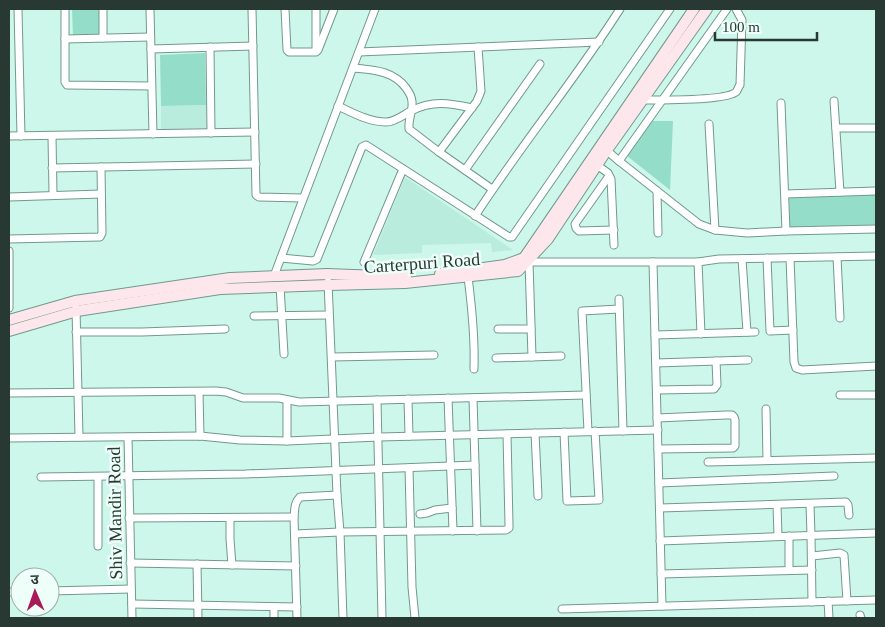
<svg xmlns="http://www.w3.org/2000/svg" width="885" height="627" viewBox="0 0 885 627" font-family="'Times New Roman','Noto Sans Devanagari',serif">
	<rect width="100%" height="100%" fill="#cdf7ea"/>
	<g fill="#baecdd">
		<polygon points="206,105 207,129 161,130 161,106"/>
		<polygon points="405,177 513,250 492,252 491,243 422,245 422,253 373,255"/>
	</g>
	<g fill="#94dec9">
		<polygon points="72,9 99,9 99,35 73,36"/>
		<polygon points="205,53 206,105 161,106 160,55"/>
		<polygon points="650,121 673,121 670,190 626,155"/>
		<polygon points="876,194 876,225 790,227 789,197"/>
	</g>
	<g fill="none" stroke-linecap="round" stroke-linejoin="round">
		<g stroke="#72998d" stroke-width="9">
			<g id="street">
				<polyline points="18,9 21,136"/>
				<polyline points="65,9 65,82 67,85 151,86"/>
				<polyline points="103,9 103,38"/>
				<polyline points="150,9 153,134"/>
				<polyline points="252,9 256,195 259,197 303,198"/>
				<polyline points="285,9 287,50 289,52 316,52 318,50 334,9"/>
				<polyline points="316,9 316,49"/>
				<polyline points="65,39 150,37"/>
				<polyline points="210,47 211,133"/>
				<polyline points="151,49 253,46"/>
				<polyline points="359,52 599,42"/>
				<path d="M353,68C372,70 393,70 406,88C409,92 412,97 412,102C413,111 408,119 409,129L439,152L492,189"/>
				<path d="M643,100C659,100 726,101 736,92C738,90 738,87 740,85L742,20L736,9"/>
				<polyline points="834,101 840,192"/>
				<polyline points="781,103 786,231"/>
				<path d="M338,106C353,113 369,122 386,122C395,122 403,115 411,111C432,100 449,103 472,108"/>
				<polyline points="709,124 715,230"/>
				<polyline points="836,128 876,128"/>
				<polyline points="9,136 255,132"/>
				<polyline points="52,136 53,195"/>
				<polyline points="605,149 619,161 699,224 715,230 747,233 786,231 876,229"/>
				<polyline points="439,152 477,101 481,91 478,47"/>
				<polyline points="619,161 727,9"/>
				<polyline points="594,163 608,173 611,179 614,245"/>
				<polyline points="52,168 256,164"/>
				<polyline points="465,170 540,64"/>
				<polyline points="609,176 575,224 576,228 579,231 614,230"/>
				<polyline points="657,191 658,233"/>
				<polyline points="785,194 876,191"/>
				<polyline points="9,197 101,194"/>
				<path d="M475,216C521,145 575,80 620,9"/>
				<polyline points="9,239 100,237 102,233 101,167"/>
				<polyline points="9,251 9,308"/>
				<polyline points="837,257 840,318"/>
				<polyline points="281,258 313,261 317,259 362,147 366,145 509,237 512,237 670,9"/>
				<polyline points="767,258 770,331 793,330"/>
				<polyline points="790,258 794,362 796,368 802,370 876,366"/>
				<polyline points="742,259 747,332"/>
				<polyline points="526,260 529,262 698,262 719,259 876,256"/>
				<polyline points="364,262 403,169"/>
				<polyline points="529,262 532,357"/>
				<polyline points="653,262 662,606"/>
				<polyline points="698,262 701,334"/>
				<path d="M466,274L468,277C472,308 475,338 474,369"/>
				<polyline points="274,276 375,9"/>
				<polyline points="328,282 337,495 340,532 343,618"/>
				<polyline points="280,286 284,354"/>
				<polyline points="619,299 623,431"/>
				<polyline points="76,308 79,437"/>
				<polyline points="254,316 329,315"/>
				<polyline points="498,329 531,329"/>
				<polyline points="76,332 142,332 225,329"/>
				<polyline points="655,335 755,332"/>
				<polyline points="332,357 434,355"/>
				<polyline points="496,358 561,356"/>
				<polyline points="656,363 748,360"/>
				<polyline points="657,390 714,389 717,385 716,361"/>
				<polyline points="199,392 200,436"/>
				<polyline points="9,393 216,391 226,392 243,398 279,398 299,402 586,395"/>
				<polyline points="840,395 876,395"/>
				<polyline points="448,398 453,531"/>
				<polyline points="473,398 477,531"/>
				<polyline points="408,399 409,436"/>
				<polyline points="377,400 382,618"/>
				<polyline points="766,409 767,460"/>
				<polyline points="657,418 726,415 732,415 734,417 735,420 735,446 733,448 658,449"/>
				<polyline points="588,431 582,311 619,309"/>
				<polyline points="564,432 567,501 599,500 595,431"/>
				<polyline points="535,433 538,496"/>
				<polyline points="128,437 132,618"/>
				<polyline points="9,438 200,436 240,440 287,441 379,437 658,430"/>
				<polyline points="287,441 287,400"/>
				<polyline points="708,462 876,458"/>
				<polyline points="409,468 412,587 415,618"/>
				<polyline points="41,477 245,474 475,465"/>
				<polyline points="659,483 834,476"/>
				<polyline points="810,504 811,535 812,602"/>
				<polyline points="777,505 778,536"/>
				<polyline points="660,508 846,502 848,505 849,515"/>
				<polyline points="420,514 427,513 435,510 452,508"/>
				<polyline points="129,518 294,517"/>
				<polyline points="230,518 230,539 232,565"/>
				<polyline points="295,534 340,532 506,530 509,528 509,525 507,434"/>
				<polyline points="660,541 876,533"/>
				<polyline points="98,546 98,477"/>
				<polyline points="812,556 840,553 844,555 847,601"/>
				<polyline points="130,563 296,566"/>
				<polyline points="197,564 198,618"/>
				<polyline points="789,570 789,536"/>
				<polyline points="661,574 812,570"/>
				<polyline points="50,591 131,589"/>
				<polyline points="9,592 20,592"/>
				<polyline points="828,601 829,618"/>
				<polyline points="132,604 297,607"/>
				<polyline points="562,609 876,600"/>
				<polyline points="860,615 861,618"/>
				<polyline points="274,618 274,607"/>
				<path d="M297,618L294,517C295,509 294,503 300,497L337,495"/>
			</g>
		</g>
		<g stroke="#72998d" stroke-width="12">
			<g id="secondary">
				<polyline points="440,274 505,265 524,258 694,9"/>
				<polyline points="9,320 75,301 230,278 327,274 406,277"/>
				<polyline points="9,331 77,311 220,289 329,285 405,283 518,271 548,239 607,150 707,9"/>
			</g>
		</g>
		<use href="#street" stroke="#fff" stroke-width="7"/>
		<use href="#secondary" stroke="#fee6ed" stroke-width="10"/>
	</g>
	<g text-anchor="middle" stroke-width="5" stroke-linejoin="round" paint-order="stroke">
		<g font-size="18" fill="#283934" stroke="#eefef9">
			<text transform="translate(422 263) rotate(-4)" y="6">Carterpuri Road</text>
			<text transform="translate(115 513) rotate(-91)" y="6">Shiv Mandir Road</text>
		</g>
	</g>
	<rect width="885" height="627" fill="none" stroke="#283934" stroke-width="20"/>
	<g transform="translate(35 592) rotate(358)"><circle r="24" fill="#eefef9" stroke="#9fafaa"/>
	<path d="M0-4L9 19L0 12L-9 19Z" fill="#a91a57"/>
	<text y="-8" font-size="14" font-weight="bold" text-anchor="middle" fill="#283934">उ</text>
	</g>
	<path d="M715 32v8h102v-8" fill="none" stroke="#283934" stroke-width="2.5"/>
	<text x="722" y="32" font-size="15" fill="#283934" stroke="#eefef9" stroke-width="4" paint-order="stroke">100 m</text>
</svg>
